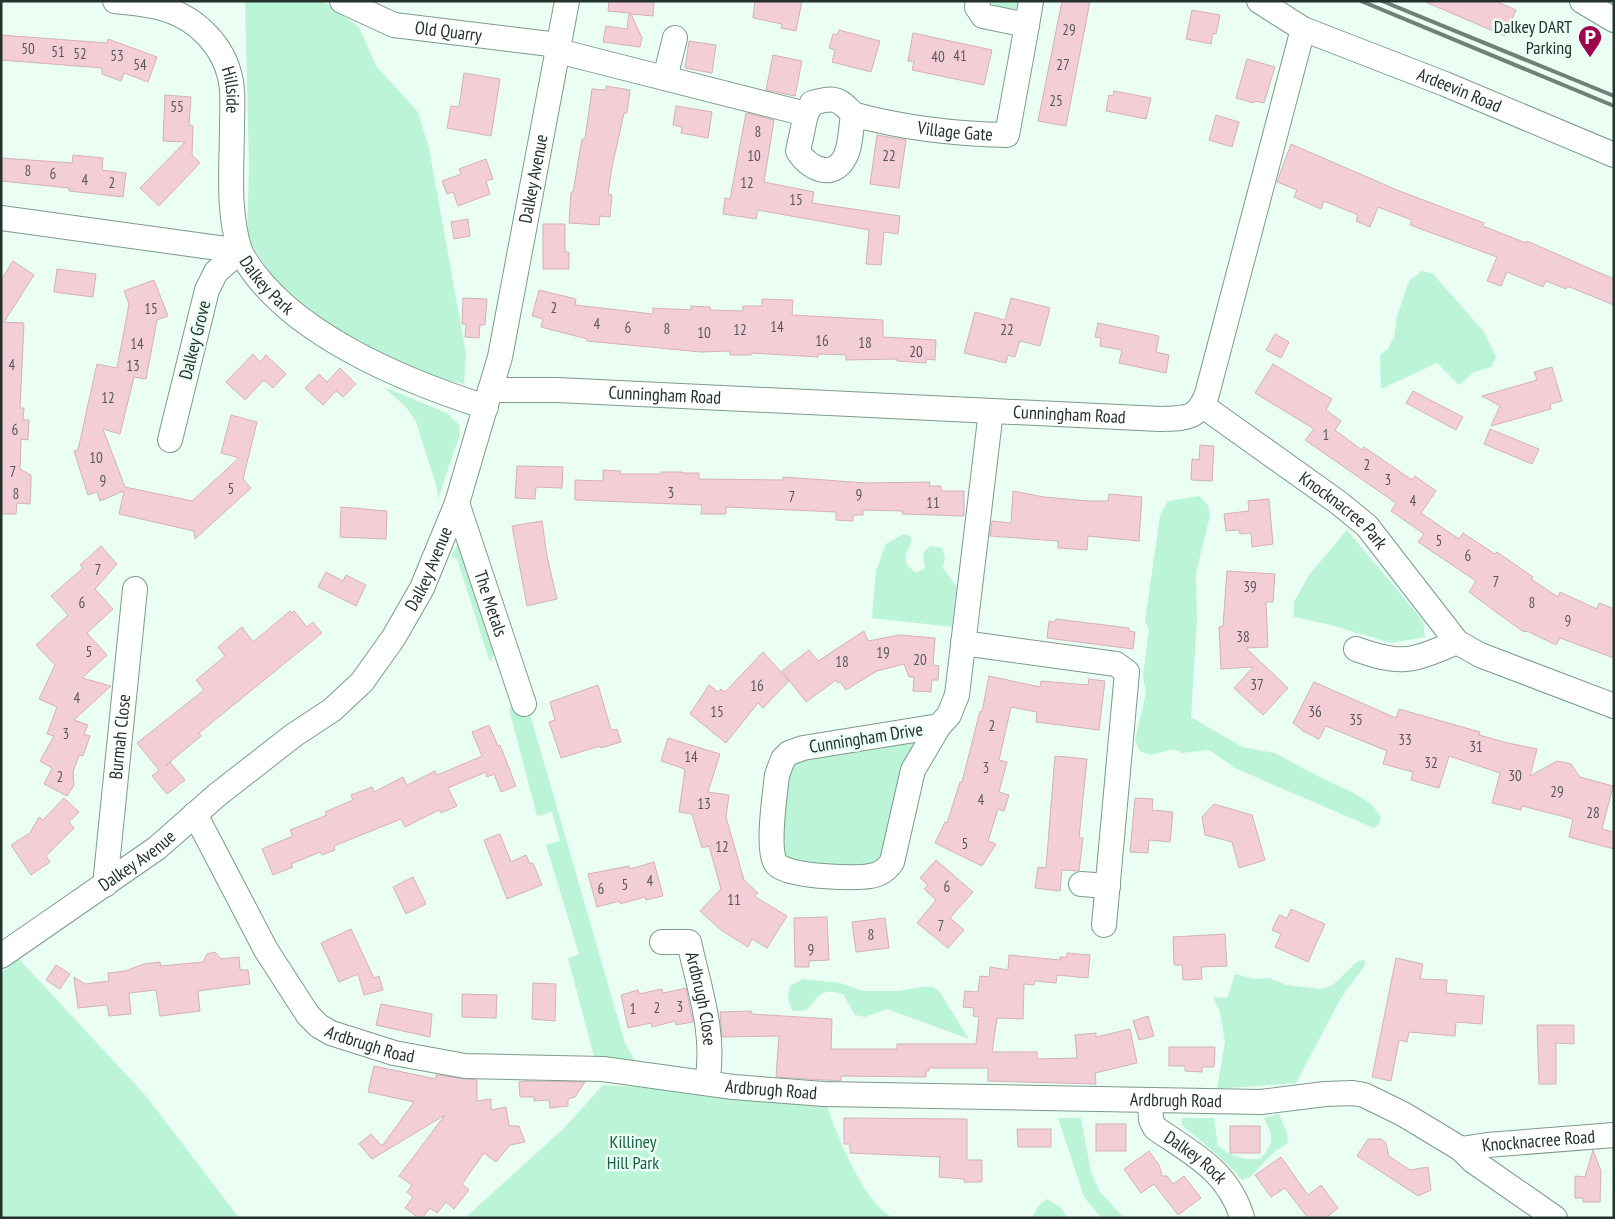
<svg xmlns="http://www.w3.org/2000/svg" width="1615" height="1219" viewBox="0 0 1615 1219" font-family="'PT Sans Narrow',sans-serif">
	<rect width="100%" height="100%" fill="#eafef3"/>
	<g fill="#bcf4d8">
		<polygon points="245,1 323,1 359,27 376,66 418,112 429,148 466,354 464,384 421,374 368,349 321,319 274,279 247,238 249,167"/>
		<polygon points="991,1 1020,1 1019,5 1013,12 996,10"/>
		<polygon points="1422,271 1433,274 1484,332 1496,357 1491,367 1474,372 1459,385 1437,363 1381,389 1380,355 1388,349 1394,337 1397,316 1409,281"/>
		<polygon points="384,387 447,413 459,425 460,434 438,499 437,488 416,422 406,407"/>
		<polygon points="1199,496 1208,505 1210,516 1196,573 1197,619 1191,717 1242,747 1275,753 1325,780 1352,792 1371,804 1381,817 1379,824 1374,828 1237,769 1209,750 1183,753 1173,749 1151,755 1140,751 1135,740 1146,693 1143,676 1149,630 1145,621 1160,516 1168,501"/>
		<polygon points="1347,530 1423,621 1425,637 1391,643 1331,625 1294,617 1294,602 1309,575"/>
		<path d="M904,534L910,536L912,541C904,558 901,560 916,573L925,568L923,553L930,546L942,548L945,557L943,568L957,587L952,627L872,618L876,571L886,544Z"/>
		<polygon points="459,542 495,652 490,662 457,559 451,556"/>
		<polygon points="527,704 625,1043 635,1061 595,1060 568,958 579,954 546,845 560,841 552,812 537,816 509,709"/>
		<polygon points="918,737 882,859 872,867 794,868 781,852 779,823 791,766 802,760"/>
		<polygon points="19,959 146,1096 239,1218 1,1218 1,973"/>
		<polygon points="1365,960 1365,965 1341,998 1296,1083 1217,1089 1225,1042 1220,1012 1213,997 1227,998 1235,974 1254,979 1269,978 1287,985 1321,989 1333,985 1358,961"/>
		<path d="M803,979L840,983L863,991H897L922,987H933L939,991L969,1039L887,1009L865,1017L855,1015L843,994C839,993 831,991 827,992C811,995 816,1013 793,1011C787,1002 787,994 791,985Z"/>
		<path d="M603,1085L654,1088L710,1097L827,1106C838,1136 863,1204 894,1218H465L564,1128Z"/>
		<path d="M1279,1114L1287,1133L1288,1143L1274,1152L1250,1177L1242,1180C1225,1159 1202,1143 1182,1125V1118H1214L1218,1146C1232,1157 1243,1160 1260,1159C1275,1141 1274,1139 1264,1118Z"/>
		<polygon points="1058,1118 1081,1118 1091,1172 1100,1192 1124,1218 1102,1218 1084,1197"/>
		<polygon points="1047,1199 1061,1208 1068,1218 1032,1218 1039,1205"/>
	</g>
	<g fill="#f3ced7" stroke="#d4b1b9">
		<polygon points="609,1 654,1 653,16 631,14 642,38 640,47 603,42 606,26 627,29 629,13 608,11"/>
		<polygon points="755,1 802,1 796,31 781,28 782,24 753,18"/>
		<polygon points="1062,1 1090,1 1066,126 1038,121"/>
		<polygon points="1423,1 1495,1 1516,10 1505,36"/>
		<polygon points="1192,10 1220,15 1216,34 1213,33 1211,44 1186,39"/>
		<polygon points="839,30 880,41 871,72 832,62 835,50 829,48 833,34 837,35"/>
		<polygon points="913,33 992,50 984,85 912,70 914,62 908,61"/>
		<polygon points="1,35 107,43 108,39 157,57 148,82 124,73 121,81 102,74 102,68 1,60"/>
		<polygon points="689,41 716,45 712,73 685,68"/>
		<polygon points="773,55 802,61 795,96 766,90"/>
		<polygon points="1247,59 1275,67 1264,103 1255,101 1254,103 1236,98"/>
		<polygon points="464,73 500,79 491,136 447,128 451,106 459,107"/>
		<polygon points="606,86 630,90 627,113 624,113 612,167 608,194 612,195 610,217 600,216 599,225 569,223 571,192 573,192 582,139 585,139 592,89 606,90"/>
		<polygon points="1114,91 1151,98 1146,119 1106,111 1109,95 1113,96"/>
		<polygon points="165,95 191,97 189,125 193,126 192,155 200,163 159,206 140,188 185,142 163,141"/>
		<polygon points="676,106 712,112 708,138 681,133 682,127 673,125"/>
		<polygon points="746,113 774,120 764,182 814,192 812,203 900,216 898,234 884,232 881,265 866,264 869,230 758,210 756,219 723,214 725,198 730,199"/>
		<polygon points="1216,115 1239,122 1232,147 1209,140"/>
		<polygon points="877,135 906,140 899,188 870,184"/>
		<polygon points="1291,144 1397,190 1484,223 1483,226 1526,243 1527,241 1614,279 1614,305 1567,286 1566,289 1546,281 1543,287 1507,272 1501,286 1487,281 1497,257 1410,225 1412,220 1378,207 1370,227 1356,221 1358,215 1324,201 1321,209 1294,197 1297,190 1277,182"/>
		<polygon points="73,155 103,158 102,170 126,173 123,197 69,191 69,188 1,181 1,158 72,163"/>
		<polygon points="486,159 493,179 486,181 490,194 458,206 453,192 447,194 442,181 461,174 459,169"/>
		<polygon points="468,219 470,236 454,239 451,222"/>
		<polygon points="543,224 565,224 565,252 569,252 569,269 543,269"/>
		<polygon points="13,261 34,275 4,322 24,323 20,408 24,408 23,420 29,420 28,440 21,439 20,469 31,475 31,485 30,504 17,503 16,514 1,514 1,280"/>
		<polygon points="57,269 96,274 93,297 54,292"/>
		<polygon points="154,280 168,316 157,320 146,379 134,377 120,434 103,429 125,487 192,501 239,458 221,453 231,415 257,422 243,479 251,488 195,539 194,531 119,514 124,491 100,501 97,492 88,495 74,451 78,450 97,364 117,368 129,304 124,291"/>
		<polygon points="539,290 576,299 575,305 653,314 653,308 691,310 691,306 710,307 710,310 743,311 743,306 762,306 762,299 793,300 792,315 883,320 883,337 936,340 935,360 926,359 926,363 897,361 897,359 846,360 846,355 818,354 818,357 751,353 751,355 730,355 730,351 701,352 587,341 587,339 541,327 543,319 532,316"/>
		<polygon points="463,298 487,299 485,325 480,325 479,338 465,337 466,324 462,324"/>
		<polygon points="1011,298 1050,308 1040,346 1020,341 1015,357 1008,355 1006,363 964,353 975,312 1005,320"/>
		<polygon points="1098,323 1159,336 1156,352 1169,355 1166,373 1119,363 1122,350 1100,346 1101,338 1095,337"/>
		<polygon points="1275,334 1289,342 1281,358 1266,350"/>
		<polygon points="253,354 260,362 266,355 286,374 273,388 264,380 245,400 226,382"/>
		<polygon points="1273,364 1332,399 1326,410 1341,421 1335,430 1362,450 1364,447 1412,480 1415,476 1436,491 1421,513 1459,539 1463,533 1495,554 1497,552 1533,577 1531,579 1558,597 1560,592 1597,609 1599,603 1614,609 1614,658 1560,638 1556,645 1529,632 1522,631 1469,592 1476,581 1418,542 1424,534 1391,511 1396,503 1305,440 1314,429 1255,393"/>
		<polygon points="1552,367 1562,401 1550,404 1551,409 1491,426 1500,406 1482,396 1537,380 1534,372"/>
		<polygon points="340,368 356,384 343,397 336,391 323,405 305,388 319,374 327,382"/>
		<polygon points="1413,391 1463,417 1456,430 1406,403"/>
		<polygon points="1490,429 1539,449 1532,464 1484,444"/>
		<polygon points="1200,445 1214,446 1212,481 1191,480 1192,459 1199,460"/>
		<polygon points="517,466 563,467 562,488 536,487 535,499 515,498"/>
		<polygon points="603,470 621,471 620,474 661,474 661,472 682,472 682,473 699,473 699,479 783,480 783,477 867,483 930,482 929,486 941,486 941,491 964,491 964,516 902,514 903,511 863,510 863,515 853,515 853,521 836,520 836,512 726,507 726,514 701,514 702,505 575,500 575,480 603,481"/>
		<polygon points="1013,491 1044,497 1089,501 1108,501 1109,494 1142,497 1139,541 1088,536 1087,550 1058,548 1058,541 990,536 992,521 1011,523"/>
		<polygon points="1269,499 1273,544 1252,547 1251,533 1240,534 1239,530 1226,531 1224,514 1249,511 1248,501"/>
		<polygon points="341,507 387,511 386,539 340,537"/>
		<polygon points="542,521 547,556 557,599 527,606 512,526"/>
		<polygon points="101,546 117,564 95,589 113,609 87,633 107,655 82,678 111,686 74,720 88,725 84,734 90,736 83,756 79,755 73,772 74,785 67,796 44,784 52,768 40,761 54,736 47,734 57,707 39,699 55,665 36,645 68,615 51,596 83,568 80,565"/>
		<polygon points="1227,571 1275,574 1273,602 1266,602 1268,647 1246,648 1288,688 1263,715 1234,688 1253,667 1221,669 1219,627 1223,626"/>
		<polygon points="326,572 343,581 346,575 366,585 356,606 318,587"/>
		<polygon points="290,611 292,613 294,611 307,627 313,622 322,633 199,733 201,736 165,766 170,762 185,780 167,794 152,776 159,770 137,743 204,690 196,680 225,656 218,647 242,627 253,642"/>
		<polygon points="1056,619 1129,628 1129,631 1135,632 1133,649 1047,638 1049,621 1055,622"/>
		<polygon points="864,631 868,641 900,635 935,638 933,665 939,666 938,680 932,680 931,692 913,691 914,677 909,677 904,664 877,671 846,690 840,682 838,683 836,680 806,702 782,671 809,650 818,661"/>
		<polygon points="763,652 789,681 763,708 758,703 726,743 690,714 709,685 718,692 721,689 725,692"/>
		<polygon points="989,676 1040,687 1041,681 1088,685 1089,679 1105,681 1099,730 1036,722 1037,712 1011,707 999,760 1007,762 999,792 1009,795 1004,811 998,809 988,841 996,844 982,866 935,843 945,822 947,823 960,782 962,782 980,711 982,712"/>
		<polygon points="1314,682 1396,718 1399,709 1480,732 1479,735 1508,743 1537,749 1530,776 1557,761 1571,764 1580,777 1613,786 1602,829 1614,832 1614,849 1569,837 1573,819 1522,806 1521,810 1492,803 1500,773 1449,756 1439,788 1411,780 1413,772 1383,764 1387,751 1326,726 1319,739 1303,731 1293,723"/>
		<polygon points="598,685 611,730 617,729 621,742 601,748 600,746 561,758 549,722 555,720 550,702"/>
		<polygon points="489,725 498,746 500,745 516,786 501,792 494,774 487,777 486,772 448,788 457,806 441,813 439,810 405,827 401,819 334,846 335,850 322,855 320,852 291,864 293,867 273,875 262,849 293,836 290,830 327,815 325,812 353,800 351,795 372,787 374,792 403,777 407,785 435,771 437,775 480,757 482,756 472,732"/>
		<polygon points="668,738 720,754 708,792 729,795 726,817 744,880 758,893 754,896 787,916 767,948 752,939 748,947 721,930 700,911 721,889 709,846 702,848 692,814 679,812 685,769 661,761"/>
		<polygon points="1055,756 1087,759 1079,838 1083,838 1079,871 1062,870 1060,891 1035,888 1038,867 1046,868"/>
		<polygon points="64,798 79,812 69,822 74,828 46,856 50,862 31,875 11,845 30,833 39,817 43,820"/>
		<polygon points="1135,798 1153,799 1152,810 1173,812 1170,842 1149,840 1148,853 1130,852"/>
		<polygon points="1214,804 1252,815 1265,860 1239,868 1232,842 1205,835 1202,817"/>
		<polygon points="500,834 511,862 526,855 530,864 533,863 542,885 507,899 484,840"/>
		<polygon points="936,860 973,892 950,918 964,930 948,948 917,923 936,900 924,889 928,885 920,878"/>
		<polygon points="654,862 663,896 646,900 645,897 620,904 620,901 597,907 588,874 629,866 630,869"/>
		<polygon points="413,877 426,904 406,914 393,887"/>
		<polygon points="1291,909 1325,924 1308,962 1275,947 1281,934 1272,930 1279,915 1287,918"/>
		<polygon points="827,917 829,960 809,961 809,967 795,967 794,918"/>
		<polygon points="885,918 889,948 856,952 852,922"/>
		<polygon points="351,929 374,978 379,976 383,990 364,995 358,974 339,982 321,943"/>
		<polygon points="1225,934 1227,966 1201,967 1202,979 1183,980 1182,965 1174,965 1173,937"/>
		<polygon points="215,952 221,959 239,957 240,970 248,970 250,984 198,991 200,1011 160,1016 156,990 129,993 131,1014 109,1016 107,1005 78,1008 74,977 85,984 109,981 108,973 125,971 144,964 160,962 161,966 203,962 207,954"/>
		<polygon points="1067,953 1090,955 1088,978 1057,975 1056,983 1035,981 1034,985 1024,984 1023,1019 997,1018 992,1052 1037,1052 1037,1059 1077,1058 1075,1035 1096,1033 1096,1037 1130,1029 1137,1063 1095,1073 1096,1084 988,1081 988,1068 929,1068 929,1071 926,1071 926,1077 841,1076 841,1081 776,1077 779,1036 722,1037 720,1012 751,1011 752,1014 832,1019 831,1049 897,1049 897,1044 976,1044 979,1017 973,1016 974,1008 963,1007 965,991 978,992 980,976 989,977 990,967 1008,970 1009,955 1060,960 1060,957 1067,957"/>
		<polygon points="1396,958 1423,964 1420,979 1447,980 1446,993 1484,996 1482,1024 1456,1022 1455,1036 1409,1032 1407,1042 1399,1040 1391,1081 1372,1077"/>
		<polygon points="56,965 70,974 60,989 46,980"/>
		<polygon points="533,983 556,984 555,1021 532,1019"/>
		<polygon points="686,988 693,1022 676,1025 675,1021 652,1027 651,1023 628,1028 621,995 638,990 639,994 662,989 663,993"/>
		<polygon points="462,994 497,995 496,1018 462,1017"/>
		<polygon points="381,1004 432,1014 430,1037 376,1025"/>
		<polygon points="1148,1016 1154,1036 1139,1040 1133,1021"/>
		<polygon points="1537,1025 1574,1025 1574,1044 1556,1043 1556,1084 1539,1084"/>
		<polygon points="1169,1047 1215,1047 1214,1067 1202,1067 1202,1072 1185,1071 1185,1066 1169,1066"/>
		<polygon points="374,1066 436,1079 436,1075 477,1080 477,1101 491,1099 491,1110 506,1107 509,1126 519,1126 525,1142 510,1145 496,1162 484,1153 462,1184 469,1190 454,1209 446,1202 437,1213 430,1208 422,1218 419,1218 405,1208 413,1197 407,1192 412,1185 399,1176 445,1115 372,1159 359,1144 371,1134 382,1146 414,1102 368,1092"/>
		<polygon points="519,1082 525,1081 585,1082 575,1097 568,1099 568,1106 550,1108 549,1100 534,1101 534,1097 520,1097"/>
		<polygon points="844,1118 967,1119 967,1160 982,1160 982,1182 964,1182 964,1179 939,1177 940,1157 850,1153 850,1144 844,1144"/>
		<rect x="1096" y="1124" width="30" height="27"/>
		<rect x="1230" y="1126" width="30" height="27"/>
		<polygon points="1017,1129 1051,1129 1051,1147 1018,1147"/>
		<polygon points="1368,1139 1381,1139 1386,1143 1389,1156 1410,1170 1428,1167 1431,1190 1418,1196 1357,1156"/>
		<polygon points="1593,1150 1601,1171 1600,1202 1583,1202 1583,1198 1575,1198 1575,1176 1585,1177"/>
		<polygon points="1149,1151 1159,1165 1162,1176 1167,1176 1173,1184 1184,1176 1201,1198 1178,1215 1154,1184 1141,1193 1124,1169"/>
		<polygon points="1281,1157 1308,1195 1321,1185 1338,1208 1326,1218 1308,1218 1285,1188 1271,1197 1255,1175"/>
	</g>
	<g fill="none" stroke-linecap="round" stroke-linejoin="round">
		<g stroke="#7c9b8b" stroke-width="26">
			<g id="minor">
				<path id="s1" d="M115,1C132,3 151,4 168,10C198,20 223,46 230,77C234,92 232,108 232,123C232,166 227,210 240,251L216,272L207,290L170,440"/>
				<path id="s2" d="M342,1L394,25L550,44L566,53L806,114"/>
				<polyline points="978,1 977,7 983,16 1027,25 1031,1"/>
				<path id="s3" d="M1259,1L1303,29L1445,84L1614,155"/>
				<polyline points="1582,1 1614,20"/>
				<polyline points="665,78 675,38"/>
				<path id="s4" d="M853,114C851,127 851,146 845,157C833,181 808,168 798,151L806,114L812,103C824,100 834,96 844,105C848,108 851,113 856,115C904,128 958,134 1007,135L1027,25"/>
				<path id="s5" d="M1,218L240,251C282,331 404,381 486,407"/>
				<path id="s6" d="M490,390H557L1160,419C1186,418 1197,420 1207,394L1303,29"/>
				<path id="s7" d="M1203,406L1339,503L1367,526L1457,642L1480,655L1614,706"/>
				<path id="s8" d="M457,503L524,704"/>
				<polyline points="963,643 1116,664 1127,672 1104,925"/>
				<path d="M1356,649C1403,666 1412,661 1457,642"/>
				<path d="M939,726L803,748L789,753L783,759L777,775C775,794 767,846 775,862C781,877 855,879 870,876C879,875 887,869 892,862L913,770L939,726L949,715L957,695L991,411"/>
				<path id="s9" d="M195,814L266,950L308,1015L319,1026L331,1033L394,1053L465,1066L603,1069L733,1087L824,1094L1261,1102L1325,1094L1353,1093L1364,1095L1403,1114L1461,1149L1473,1161L1555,1218"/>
				<polyline points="1081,884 1108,886"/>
				<path id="s10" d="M105,885L135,589"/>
				<path id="s11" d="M662,942H689C699,988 716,1035 707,1082"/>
				<path id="s12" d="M1,956L157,848L217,795L294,735L332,710L362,682L394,637L422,588L457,503L500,357L567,1"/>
				<path id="s13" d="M1150,1101L1151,1120L1155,1128C1193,1154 1228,1171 1242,1217"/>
				<path id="s14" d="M1461,1149L1487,1145L1614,1135"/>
			</g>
		</g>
		<use href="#minor" stroke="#fff" stroke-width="24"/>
		<g stroke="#708077" stroke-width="4">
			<polyline points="1361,1 1614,106"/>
			<polyline points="1382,1 1614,96"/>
		</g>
	</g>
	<defs>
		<g id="parking-pin" transform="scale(1.25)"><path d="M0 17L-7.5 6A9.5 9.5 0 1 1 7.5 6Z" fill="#9d054f" stroke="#eafef3"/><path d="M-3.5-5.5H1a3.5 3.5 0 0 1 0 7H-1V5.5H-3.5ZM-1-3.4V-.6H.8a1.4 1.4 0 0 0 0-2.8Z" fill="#fff"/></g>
	</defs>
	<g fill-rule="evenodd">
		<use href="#parking-pin" x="1590" y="37"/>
	</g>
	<g text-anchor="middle" stroke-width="5" stroke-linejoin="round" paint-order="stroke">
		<g font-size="15" fill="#585956">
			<text x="1069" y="35">29</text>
			<text x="28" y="54">50</text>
			<text x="58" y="57">51</text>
			<text x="80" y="59">52</text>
			<text x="117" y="61">53</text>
			<text x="960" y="61">41</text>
			<text x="938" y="62">40</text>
			<text x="140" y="70">54</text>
			<text x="1063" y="70">27</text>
			<text x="1056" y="106">25</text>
			<text x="177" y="112">55</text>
			<text x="758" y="137">8</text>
			<text x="754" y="161">10</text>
			<text x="889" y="161">22</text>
			<text x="28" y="176">8</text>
			<text x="53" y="179">6</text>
			<text x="85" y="185">4</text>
			<text x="112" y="188">2</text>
			<text x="747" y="188">12</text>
			<text x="796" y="205">15</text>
			<text x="554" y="313">2</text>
			<text x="151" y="314">15</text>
			<text x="597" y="329">4</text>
			<text x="777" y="332">14</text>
			<text x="628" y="333">6</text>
			<text x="667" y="334">8</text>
			<text x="740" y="335">12</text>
			<text x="1007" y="335">22</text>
			<text x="704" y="338">10</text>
			<text x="822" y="346">16</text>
			<text x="865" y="348">18</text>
			<text x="137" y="349">14</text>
			<text x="916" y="357">20</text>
			<text x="12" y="370">4</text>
			<text x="133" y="371">13</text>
			<text x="108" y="403">12</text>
			<text x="15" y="435">6</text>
			<text x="1326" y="440">1</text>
			<text x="96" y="463">10</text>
			<text x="1367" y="470">2</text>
			<text x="13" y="477">7</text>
			<text x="1388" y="485">3</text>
			<text x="103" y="486">9</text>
			<text x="231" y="494">5</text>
			<text x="671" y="498">3</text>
			<text x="16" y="499">8</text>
			<text x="859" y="500">9</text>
			<text x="792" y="502">7</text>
			<text x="1413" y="506">4</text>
			<text x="933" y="508">11</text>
			<text x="1439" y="546">5</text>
			<text x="1468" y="561">6</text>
			<text x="98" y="575">7</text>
			<text x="1496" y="587">7</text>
			<text x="1250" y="592">39</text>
			<text x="82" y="608">6</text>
			<text x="1532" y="608">8</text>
			<text x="1568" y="626">9</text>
			<text x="1243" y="642">38</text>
			<text x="89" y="657">5</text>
			<text x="883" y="658">19</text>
			<text x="920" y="665">20</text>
			<text x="842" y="667">18</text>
			<text x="1257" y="690">37</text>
			<text x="757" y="691">16</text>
			<text x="77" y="703">4</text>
			<text x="717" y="717">15</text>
			<text x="1315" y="717">36</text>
			<text x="1356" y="725">35</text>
			<text x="992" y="731">2</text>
			<text x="66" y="739">3</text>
			<text x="1405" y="745">33</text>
			<text x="1476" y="752">31</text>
			<text x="691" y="762">14</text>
			<text x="1431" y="768">32</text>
			<text x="986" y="773">3</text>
			<text x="1515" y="781">30</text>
			<text x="60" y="782">2</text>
			<text x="1557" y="797">29</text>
			<text x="981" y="805">4</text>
			<text x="704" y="809">13</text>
			<text x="1593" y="818">28</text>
			<text x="965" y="849">5</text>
			<text x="722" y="852">12</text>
			<text x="650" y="886">4</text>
			<text x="625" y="890">5</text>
			<text x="947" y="892">6</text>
			<text x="601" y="894">6</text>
			<text x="734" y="905">11</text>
			<text x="941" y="931">7</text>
			<text x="871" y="940">8</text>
			<text x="811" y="955">9</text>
			<text x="680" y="1012">3</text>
			<text x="657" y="1013">2</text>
			<text x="633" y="1014">1</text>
		</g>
		<g font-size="18" fill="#25322b" stroke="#eafef3" text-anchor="end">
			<text x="1572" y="33">Dalkey DART<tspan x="1572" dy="21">Parking</tspan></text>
		</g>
		<g font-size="18" fill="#25322b" stroke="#eafef3">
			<text dy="6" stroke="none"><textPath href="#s2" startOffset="112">Old Quarry</textPath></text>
			<text dy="6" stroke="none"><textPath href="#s1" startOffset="162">Hillside</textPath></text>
			<text dy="6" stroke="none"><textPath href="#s3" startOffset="220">Ardeevin Road</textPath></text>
			<text dy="6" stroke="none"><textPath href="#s4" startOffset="304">Village Gate</textPath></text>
			<text dy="6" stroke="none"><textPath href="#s12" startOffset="991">Dalkey Avenue</textPath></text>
			<text dy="6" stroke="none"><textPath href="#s5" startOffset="285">Dalkey Park</textPath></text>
			<text transform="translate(195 340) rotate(-76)" y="6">Dalkey Grove</text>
			<text dy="6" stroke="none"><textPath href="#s6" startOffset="175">Cunningham Road</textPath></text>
			<text dy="6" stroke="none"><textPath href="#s6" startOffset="580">Cunningham Road</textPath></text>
			<text dy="6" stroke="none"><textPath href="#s7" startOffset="175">Knocknacree Park</textPath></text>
			<text dy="6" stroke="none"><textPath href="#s12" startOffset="586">Dalkey Avenue</textPath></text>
			<text dy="6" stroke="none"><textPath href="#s8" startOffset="106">The Metals</textPath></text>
			<text dy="6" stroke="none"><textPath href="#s10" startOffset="149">Burmah Close</textPath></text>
			<text transform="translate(866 738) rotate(-9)" y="6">Cunningham Drive</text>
			<text dy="6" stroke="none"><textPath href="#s12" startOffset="166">Dalkey Avenue</textPath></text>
			<text dy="6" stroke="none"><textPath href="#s11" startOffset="85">Ardbrugh Close</textPath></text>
			<text dy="6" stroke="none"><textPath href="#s9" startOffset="301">Ardbrugh Road</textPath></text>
			<text dy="6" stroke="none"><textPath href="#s9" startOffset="706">Ardbrugh Road</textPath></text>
			<text dy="6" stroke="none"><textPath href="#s9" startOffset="1111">Ardbrugh Road</textPath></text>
			<text dy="6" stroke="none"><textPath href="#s14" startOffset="78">Knocknacree Road</textPath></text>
			<text dy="6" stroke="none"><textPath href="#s13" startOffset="78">Dalkey Rock</textPath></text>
		</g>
		<g font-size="18" fill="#196448" stroke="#eafef3">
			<text x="633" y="1148">Killiney<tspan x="633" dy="21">Hill Park</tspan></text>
		</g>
	</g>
	<rect width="1615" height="1219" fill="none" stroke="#25322b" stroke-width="5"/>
</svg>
